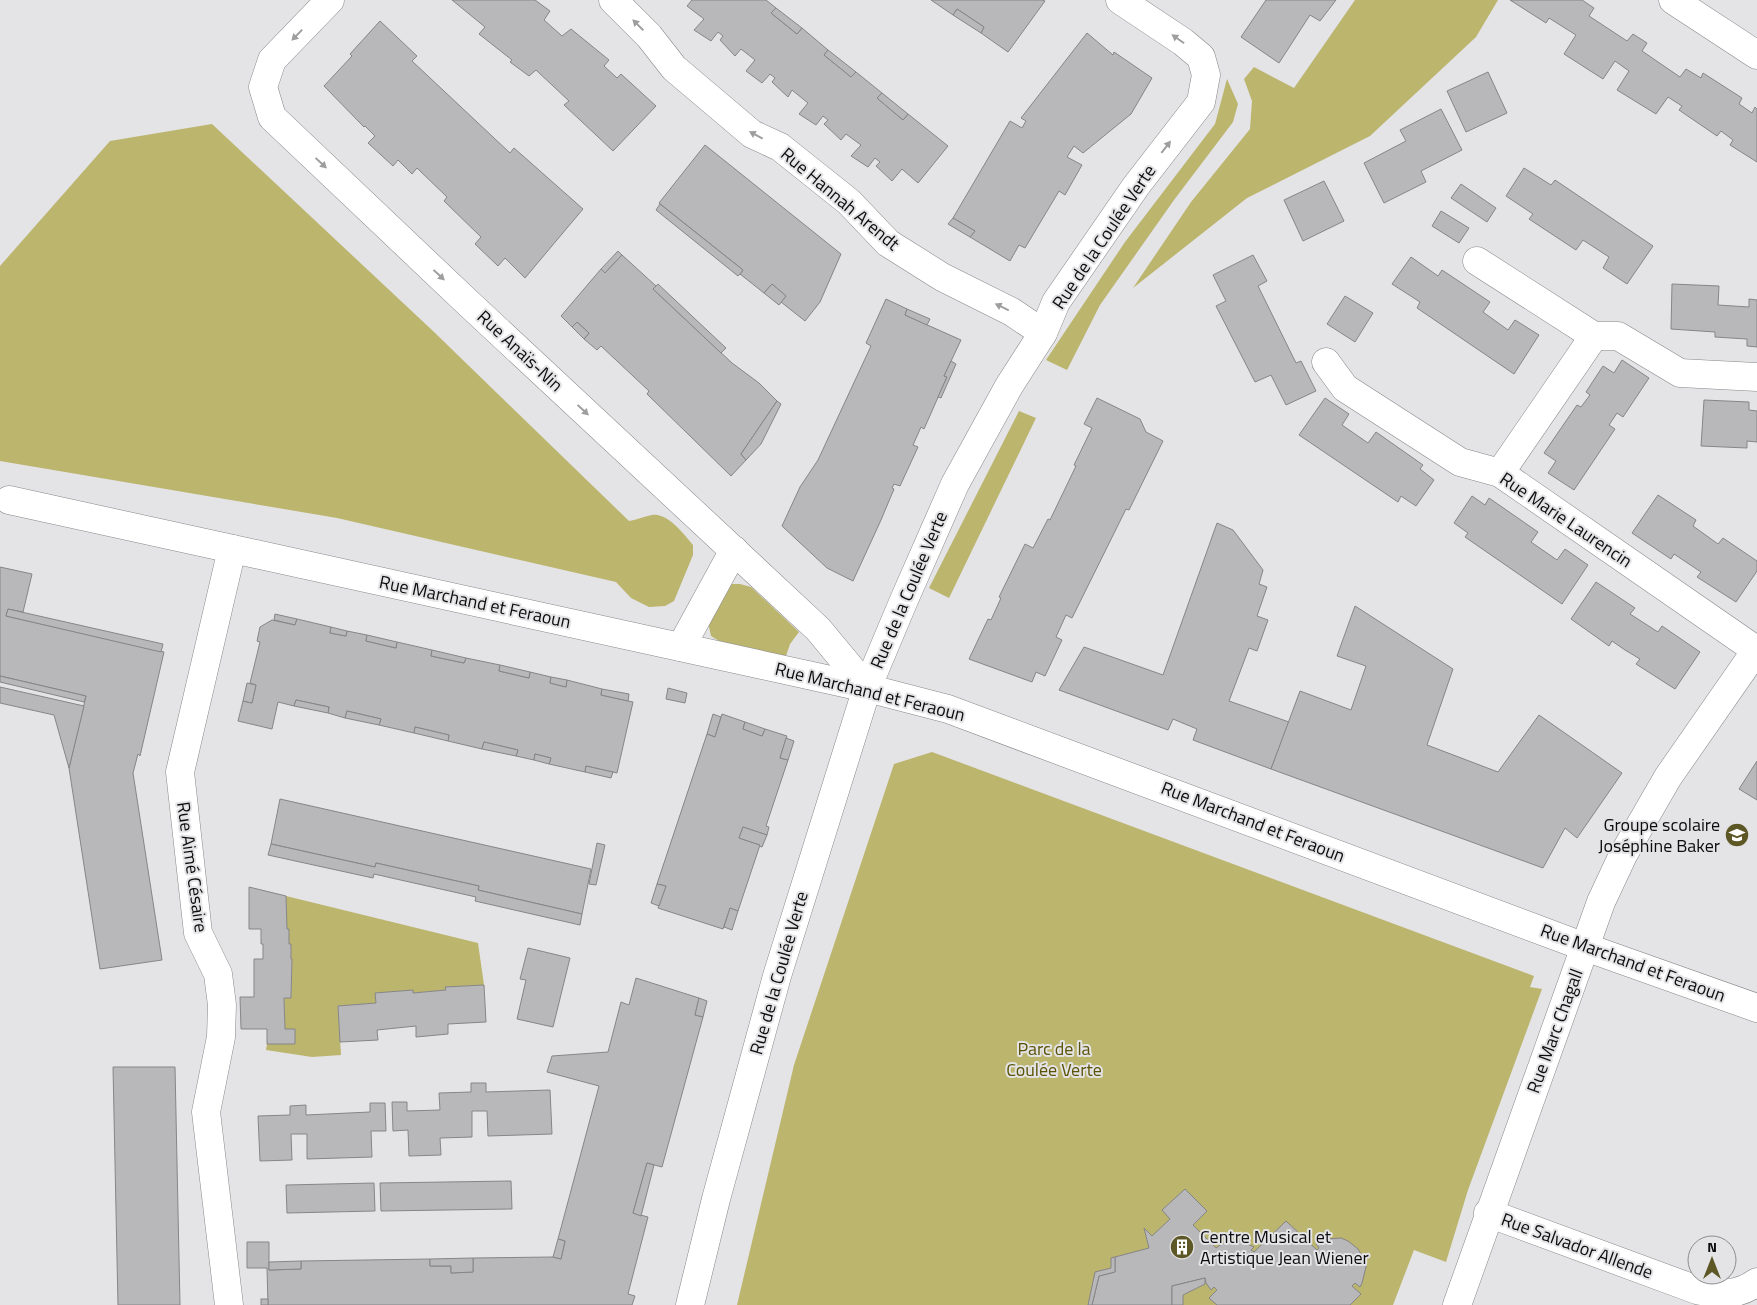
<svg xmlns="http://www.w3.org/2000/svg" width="1757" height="1305" viewBox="0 0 1757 1305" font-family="'Titillium Web',sans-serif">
	<rect width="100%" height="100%" fill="#e4e3e6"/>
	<g fill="#bcb56d">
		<polygon points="1355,0 1498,0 1476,37 1370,136 1247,198 1133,288 1191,202 1250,129 1252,101 1244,79 1254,67 1294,88"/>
		<polygon points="1227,79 1238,104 1233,122 1174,200 1100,305 1067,370 1046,360 1125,242 1215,124"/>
		<path d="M212,124L433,331L629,521C637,520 645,516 652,515C667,512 684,534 693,545V555L674,601L665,606L649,607L631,598L616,582L337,518L0,461V266L110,141Z"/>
		<polygon points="1019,411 1036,418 949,598 929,588"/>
		<polygon points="729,584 740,584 751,587 799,632 790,644 786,656 719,641 711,636 707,618"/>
		<polygon points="932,752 1534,976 1530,987 1542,989 1468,1190 1446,1262 1414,1250 1393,1305 737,1305 794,1065 894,764"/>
		<polygon points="286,896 478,943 484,985 446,987 446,990 413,993 413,990 375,993 376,1003 338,1006 341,1055 312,1057 266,1050 267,1044 295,1044 285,1029 284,998 291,997 292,960 291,959 291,945 289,944 287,929"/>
	</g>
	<g fill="#b8b7b9" stroke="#868587">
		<polygon points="452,0 535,0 550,11 544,20 562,36 571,29 609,60 604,66 617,78 621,74 656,106 613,151 564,105 569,101 536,70 529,76 510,62 512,60 479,34 485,27"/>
		<polygon points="692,0 766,0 776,8 771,13 797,34 802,28 828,50 824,55 851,77 856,72 882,93 877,98 903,120 908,114 948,146 918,183 902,169 892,181 876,166 880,162 875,158 868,167 851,156 861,145 846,134 841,140 824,124 828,120 823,116 816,125 799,114 808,103 792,90 788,97 772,82 775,78 770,74 762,83 746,71 755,60 741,49 735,56 720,40 723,36 718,32 711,41 694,30 704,19 687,6"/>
		<polygon points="931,0 1042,0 1045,1 1008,52 981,33 984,27 957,9 953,15"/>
		<polygon points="1266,0 1336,0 1320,21 1310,15 1279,63 1241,37"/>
		<polygon points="1510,0 1582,0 1594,8 1589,16 1627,41 1633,34 1647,43 1642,51 1680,77 1686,69 1701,78 1703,73 1742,98 1739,104 1752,113 1755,107 1757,109 1757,162 1730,145 1733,140 1721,131 1717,136 1679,110 1682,106 1668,97 1656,114 1617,90 1629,71 1615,61 1603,79 1564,54 1576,35 1549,18 1546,23"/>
		<polygon points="776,8 802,28 797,34 771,13"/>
		<polygon points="957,9 984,27 981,33 953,15"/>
		<polygon points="380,21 417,56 412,61 510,153 514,148 583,209 525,278 505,258 498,266 475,244 481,237 444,201 447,197 417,168 412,174 398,160 393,166 368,143 375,136 365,126 364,127 324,86 352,56 350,54"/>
		<polygon points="1087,33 1113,55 1114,52 1152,78 1131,114 1083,153 1074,146 1067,157 1082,165 1065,195 1059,191 1025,248 1019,245 1010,261 970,237 975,231 953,218 1010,121 1022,128 1026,121 1021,118"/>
		<polygon points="828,50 856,72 851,77 824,55"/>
		<polygon points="1488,72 1507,113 1466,132 1447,91"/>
		<polygon points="882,93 908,114 903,120 877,98"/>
		<polygon points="1441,109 1462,150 1421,171 1426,182 1384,203 1364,163 1406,141 1400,130"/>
		<polygon points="705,145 841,254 820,302 805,321 781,302 786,296 772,284 764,293 740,274 743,270 659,203"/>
		<polygon points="1524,168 1551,185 1555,180 1653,246 1627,284 1603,268 1609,257 1583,240 1576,250 1529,219 1533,214 1506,196"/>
		<polygon points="1324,181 1344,221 1303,241 1284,200"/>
		<polygon points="1461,184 1496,208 1487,222 1451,198"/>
		<polygon points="660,204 743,270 740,274 738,276 656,210"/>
		<polygon points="1441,211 1469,228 1459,243 1432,226"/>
		<polygon points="953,218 975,231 970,237 948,224"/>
		<polygon points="618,251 622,255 605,273 601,269"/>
		<polygon points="622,255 656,286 653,289 732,363 759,383 777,401 741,454 746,460 731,476 647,394 649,391 601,346 597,350 584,339 589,333 577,322 572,327 561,316 601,269 605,273"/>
		<polygon points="1253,255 1267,281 1258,286 1296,363 1301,361 1316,391 1286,405 1271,375 1255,382 1216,306 1226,301 1213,275"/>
		<polygon points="1411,257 1438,276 1442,270 1490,302 1483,312 1508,330 1515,320 1539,335 1514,374 1417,308 1420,302 1392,284"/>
		<polygon points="658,284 726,348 721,353 653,289"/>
		<polygon points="772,284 786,296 779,305 764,293"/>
		<polygon points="1672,284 1719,286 1718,305 1749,307 1749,299 1757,300 1757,347 1747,346 1747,339 1715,337 1715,332 1671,329"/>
		<polygon points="1345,296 1373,313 1355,342 1327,324"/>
		<polygon points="886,299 907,309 905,315 961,340 944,376 947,377 924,429 921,427 913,445 918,447 900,486 894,484 892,488 894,489 881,520 853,581 827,568 782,526 800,487 818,460 871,346 866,343"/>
		<polygon points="907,309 930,319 927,325 905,315"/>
		<polygon points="577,322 589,333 584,339 572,327"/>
		<polygon points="1622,360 1649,378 1623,417 1617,413 1609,425 1615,429 1574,490 1548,473 1556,461 1544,453 1577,405 1581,407 1590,395 1586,392 1603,366 1614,373"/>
		<polygon points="951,361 956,364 941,398 938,397 947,377 944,376"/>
		<polygon points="1097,398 1140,419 1146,432 1163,441 1129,510 1126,509 1072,618 1066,615 1056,637 1062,640 1045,676 1036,672 1032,682 969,659 988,619 991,620 1001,598 999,597 1025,544 1033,548 1048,519 1050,520 1076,466 1074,465 1092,428 1084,424"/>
		<polygon points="1325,398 1349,414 1342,425 1368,443 1376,432 1423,465 1420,469 1434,480 1416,506 1401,496 1398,502 1299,435"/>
		<polygon points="1704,400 1749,402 1749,410 1757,411 1757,442 1747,441 1747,448 1701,446"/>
		<polygon points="777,401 781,404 761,444 746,460 741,454"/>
		<polygon points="1658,495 1696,520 1693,526 1718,544 1723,538 1757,561 1757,571 1736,602 1697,577 1701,572 1674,554 1671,559 1632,533"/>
		<polygon points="1472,496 1485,505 1489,498 1538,532 1531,542 1557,560 1565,549 1588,565 1562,604 1465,537 1468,533 1454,523"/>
		<polygon points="1217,523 1233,530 1263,570 1259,584 1267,587 1257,616 1268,620 1257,651 1249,648 1229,701 1289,722 1271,769 1193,740 1197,729 1173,719 1168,730 1059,690 1084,647 1163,675"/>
		<polygon points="0,567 32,574 23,612 8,609 6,616 164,652 140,756 138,754 133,773 162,960 100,969 69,768 86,696 0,676"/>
		<polygon points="1596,582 1635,608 1630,614 1658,632 1662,626 1700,652 1675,689 1636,664 1640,659 1625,650 1612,641 1609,646 1571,619"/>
		<polygon points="1355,606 1453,669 1427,745 1498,772 1539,715 1622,773 1577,838 1565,828 1543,868 1271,769 1300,691 1351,710 1366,666 1337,656"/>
		<polygon points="8,609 163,644 161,652 6,616"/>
		<polygon points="275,614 297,619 295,625 274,620"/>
		<polygon points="297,619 331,627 330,633 346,636 347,631 367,635 366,641 396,648 397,642 432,650 431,656 464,663 466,658 500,665 499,671 529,678 530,672 551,677 550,683 566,687 567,680 602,689 601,695 633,702 617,773 586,766 585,772 549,764 551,758 535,754 534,760 516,756 518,750 484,742 482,749 448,741 449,735 415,727 414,733 379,725 381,719 347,711 345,718 328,713 329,707 296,700 294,706 278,702 272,729 238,721 243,701 252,703 256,685 250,683 260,642 257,641 260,627 272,620 295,625"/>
		<polygon points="331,627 347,631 346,636 330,633"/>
		<polygon points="367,635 397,642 396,648 366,641"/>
		<polygon points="432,650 466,658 464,663 431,656"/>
		<polygon points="500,665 530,672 529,678 499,671"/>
		<polygon points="0,676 86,696 84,702 0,682"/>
		<polygon points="551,677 567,680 566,687 550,683"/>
		<polygon points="247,683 256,685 252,703 243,701"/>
		<polygon points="0,687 84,706 69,768 54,715 0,703"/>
		<polygon points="668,688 687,693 685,703 666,699"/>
		<polygon points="602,689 629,694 628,701 601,695"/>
		<polygon points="296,700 329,707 328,713 294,706"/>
		<polygon points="347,711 381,719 379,725 345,718"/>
		<polygon points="713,714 721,717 715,737 707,734"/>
		<polygon points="722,714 745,722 743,729 762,736 765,729 787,736 780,758 788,760 766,826 769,827 767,835 743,827 739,838 760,845 738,911 730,908 723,929 658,908 666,886 657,884 707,734 715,737"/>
		<polygon points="745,722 765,729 762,736 743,729"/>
		<polygon points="415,727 449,735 448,741 414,733"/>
		<polygon points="786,738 794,741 788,760 780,758"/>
		<polygon points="484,742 518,750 516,756 482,749"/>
		<polygon points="535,754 551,758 549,764 534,760"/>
		<polygon points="1757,761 1757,800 1739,789"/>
		<polygon points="586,766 613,772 611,778 585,772"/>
		<polygon points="280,799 591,869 582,914 478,890 479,886 376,863 375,867 271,844"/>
		<polygon points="743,827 767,835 762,847 759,846 760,845 739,838"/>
		<polygon points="597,843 605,845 596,885 589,884"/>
		<polygon points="271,844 375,867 376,863 479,886 478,890 582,914 580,925 475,901 476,897 374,874 373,878 268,855"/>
		<polygon points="657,884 666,886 659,906 651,903"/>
		<polygon points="249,887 286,896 287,929 289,929 289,944 291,944 291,959 292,959 291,998 284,998 285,1029 295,1029 295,1044 267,1044 267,1029 241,1029 240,997 254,997 254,959 263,959 263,944 261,944 261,929 249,929"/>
		<polygon points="730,908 738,911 732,930 724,927"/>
		<polygon points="528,948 570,958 553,1027 517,1019 526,980 520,979"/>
		<polygon points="636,978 699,998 695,1015 703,1017 662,1167 647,1163 633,1213 648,1217 628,1294 635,1296 632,1305 268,1305 267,1268 247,1268 247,1242 269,1242 269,1270 301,1269 301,1261 430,1259 430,1266 451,1266 451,1273 473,1272 473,1258 553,1257 561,1259 565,1241 558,1239 599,1086 547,1072 552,1056 608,1052 621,1002 629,1005"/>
		<polygon points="484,985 486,1022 448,1024 448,1034 416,1037 416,1026 377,1030 378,1040 340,1042 338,1006 376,1003 375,993 413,990 413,993 446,990 445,987"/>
		<polygon points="699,998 707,1001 703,1017 695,1015"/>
		<polygon points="113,1067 175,1067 180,1305 118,1305"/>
		<polygon points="471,1083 486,1083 486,1092 550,1090 552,1134 488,1136 487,1111 472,1111 472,1137 440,1138 441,1155 409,1156 408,1130 393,1131 392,1102 407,1102 407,1111 440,1110 439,1093 471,1092"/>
		<polygon points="370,1103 385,1103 386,1131 371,1131 372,1157 307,1159 307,1134 291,1134 292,1160 260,1161 258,1116 290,1115 290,1106 306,1105 306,1115 370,1112"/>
		<polygon points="647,1163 654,1165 641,1216 633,1213"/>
		<polygon points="511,1181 512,1209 381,1211 380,1183"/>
		<polygon points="374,1183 375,1211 287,1213 286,1185"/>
		<polygon points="1185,1189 1207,1211 1193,1225 1216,1248 1223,1243 1241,1241 1254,1247 1251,1250 1254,1252 1286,1221 1317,1250 1319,1248 1316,1244 1327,1239 1341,1238 1348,1241 1358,1249 1366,1262 1366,1267 1362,1283 1360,1287 1355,1283 1352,1286 1361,1294 1350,1305 1217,1305 1209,1298 1217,1290 1214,1287 1211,1290 1206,1283 1205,1278 1172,1286 1172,1305 1092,1305 1099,1276 1115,1272 1115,1257 1149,1248 1144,1228 1152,1236 1170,1219 1162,1210"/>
		<polygon points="558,1239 565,1241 561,1259 553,1257"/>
		<polygon points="1115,1257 1115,1272 1099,1276 1092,1305 1088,1305 1095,1272 1111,1268 1111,1258"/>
		<polygon points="473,1258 473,1272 451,1273 451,1266 430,1266 430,1259"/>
		<polygon points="301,1261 301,1269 269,1270 269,1262"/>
		<polygon points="1205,1278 1205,1284 1183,1295 1183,1305 1172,1305 1172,1286"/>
		<rect x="261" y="1299" width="7" height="6"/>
	</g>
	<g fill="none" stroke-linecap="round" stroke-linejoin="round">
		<g stroke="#888789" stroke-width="29">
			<g id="minor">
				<polyline points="330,0 272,60 263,87 272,117 466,301 818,629 867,688"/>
				<polyline points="613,0 649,36 674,68 752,134 780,147 849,202 888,243 942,277 1012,312 1043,333"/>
				<polyline points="1673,0 1757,55"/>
				<polyline points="1477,261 1594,336 1618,336 1680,373 1757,377"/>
				<polyline points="1326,362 1345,388 1460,462 1500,473 1756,650"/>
				<polyline points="1500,473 1594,336"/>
				<polyline points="9,500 867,688 948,709 1585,947 1757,1008"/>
				<polyline points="681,647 734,550"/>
				<path d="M1488,1213L1697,1290C1719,1295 1738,1296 1757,1282"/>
				<polyline points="229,1305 206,1112 221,1037 222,1005 218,974 198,933 180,772 232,549"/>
				<polyline points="690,1305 716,1199 777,976 867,688 904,600 955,484 1009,386 1043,333 1056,302 1136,186 1201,102 1206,75 1201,57 1183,42 1120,0"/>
				<polyline points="1457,1305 1601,902 1623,855 1668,777 1757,649"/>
			</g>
		</g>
		<use href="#minor" stroke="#fff" stroke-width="28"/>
	</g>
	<defs><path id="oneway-solid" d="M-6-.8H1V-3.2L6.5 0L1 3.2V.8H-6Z" transform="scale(1.25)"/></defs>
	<g fill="#9e9e9e">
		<use href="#oneway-solid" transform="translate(638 25) rotate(-135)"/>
		<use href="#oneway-solid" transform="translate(297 35) rotate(134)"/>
		<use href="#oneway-solid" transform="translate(1178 39) rotate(-145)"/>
		<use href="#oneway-solid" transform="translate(756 135) rotate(-152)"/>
		<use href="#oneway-solid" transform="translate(1166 147) rotate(-52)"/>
		<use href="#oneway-solid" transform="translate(321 163) rotate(43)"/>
		<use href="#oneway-solid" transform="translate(439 275) rotate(43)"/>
		<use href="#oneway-solid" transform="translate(1002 307) rotate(-154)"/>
		<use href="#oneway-solid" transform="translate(583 410) rotate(43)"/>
	</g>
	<defs>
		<g id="school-disc" transform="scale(1.25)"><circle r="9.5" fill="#5c5724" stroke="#e4e3e6"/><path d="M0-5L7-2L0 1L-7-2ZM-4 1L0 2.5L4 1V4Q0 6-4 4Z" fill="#fff"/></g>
		<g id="building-disc" transform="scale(1.25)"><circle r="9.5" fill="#5c5724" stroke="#e4e3e6"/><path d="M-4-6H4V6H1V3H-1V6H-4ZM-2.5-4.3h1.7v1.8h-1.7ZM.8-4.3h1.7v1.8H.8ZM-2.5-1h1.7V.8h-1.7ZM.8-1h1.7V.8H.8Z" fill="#fff"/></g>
	</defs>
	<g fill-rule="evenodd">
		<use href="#school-disc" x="1737" y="835"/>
		<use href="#building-disc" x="1182" y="1247"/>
	</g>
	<g text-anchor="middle" stroke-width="4" stroke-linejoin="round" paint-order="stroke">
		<g font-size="18" fill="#0d0c0d" stroke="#e4e3e6">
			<text transform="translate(840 199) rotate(40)" y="6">Rue Hannah Arendt</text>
			<text transform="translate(1104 237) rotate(-56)" y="6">Rue de la Coulée Verte</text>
			<text transform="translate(520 351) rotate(43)" y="6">Rue Anaïs-Nin</text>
			<text transform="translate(1566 520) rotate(34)" y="6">Rue Marie Laurencin</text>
			<text transform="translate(909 590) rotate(-67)" y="6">Rue de la Coulée Verte</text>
			<text transform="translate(475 602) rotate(12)" y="6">Rue Marchand et Feraoun</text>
			<text transform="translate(870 692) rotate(14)" y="6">Rue Marchand et Feraoun</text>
			<text transform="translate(1253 822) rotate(21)" y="6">Rue Marchand et Feraoun</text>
			<text transform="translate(192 867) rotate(82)" y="6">Rue Aimé Césaire</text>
			<text transform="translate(1633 963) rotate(20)" y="6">Rue Marchand et Feraoun</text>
			<text transform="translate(779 973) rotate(-74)" y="6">Rue de la Coulée Verte</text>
			<text transform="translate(1555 1031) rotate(-70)" y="6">Rue Marc Chagall</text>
			<text transform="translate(1577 1246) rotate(20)" y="6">Rue Salvador Allende</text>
		</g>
		<g font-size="18" fill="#0d0c0d" stroke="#e4e3e6" text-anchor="end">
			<text x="1720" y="831">Groupe scolaire<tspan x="1720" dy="21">Joséphine Baker</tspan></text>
			<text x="1200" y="1243" text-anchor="start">Centre Musical et<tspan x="1200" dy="21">Artistique Jean Wiener</tspan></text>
		</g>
		<g font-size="18" fill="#5a5306" stroke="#e4e3e6">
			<text x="1054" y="1055">Parc de la<tspan x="1054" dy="21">Coulée Verte</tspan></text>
		</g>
	</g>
	<g transform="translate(1712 1260)"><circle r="24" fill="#e4e3e6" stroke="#8e8d8f"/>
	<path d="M0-4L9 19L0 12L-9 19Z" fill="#5c5724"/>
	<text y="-8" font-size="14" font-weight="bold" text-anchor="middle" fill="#0d0c0d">N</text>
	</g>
</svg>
